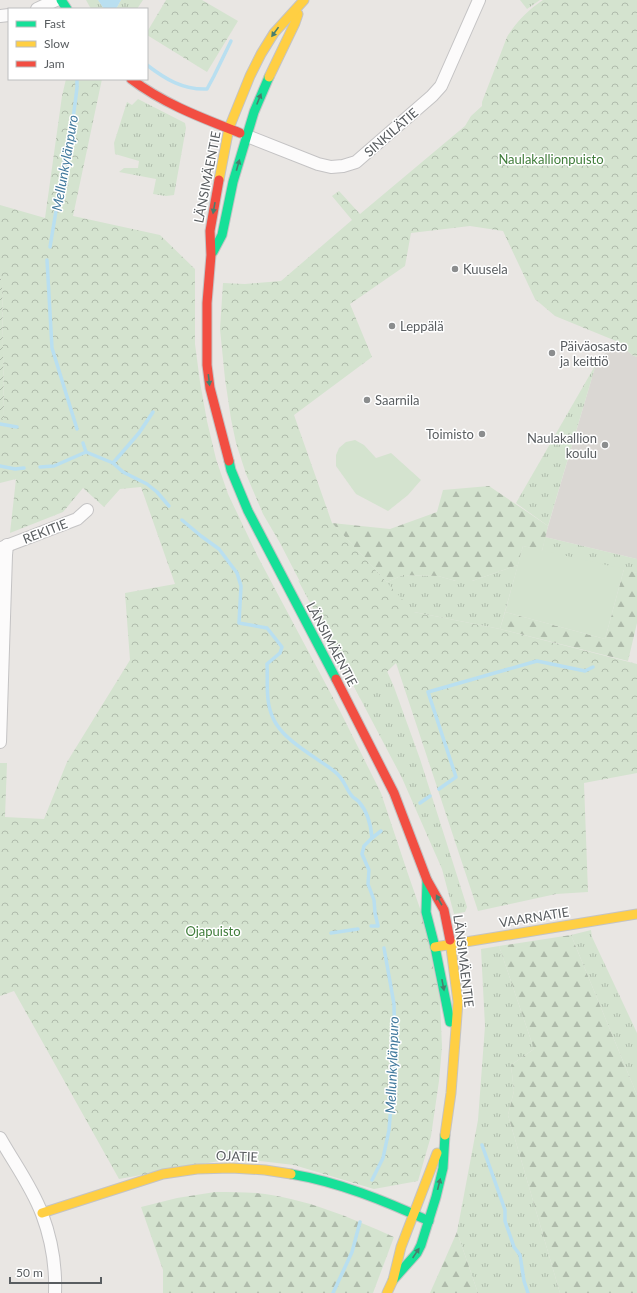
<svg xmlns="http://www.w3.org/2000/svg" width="637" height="1293" viewBox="0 0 637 1293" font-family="Lato,sans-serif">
	<defs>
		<pattern id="grass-tufts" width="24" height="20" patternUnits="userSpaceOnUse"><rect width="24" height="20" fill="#d4e3cf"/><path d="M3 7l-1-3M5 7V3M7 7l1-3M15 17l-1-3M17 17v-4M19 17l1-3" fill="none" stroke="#afbbab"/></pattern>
		<pattern id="forest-firs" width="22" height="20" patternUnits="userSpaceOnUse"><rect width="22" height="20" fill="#d4e3cf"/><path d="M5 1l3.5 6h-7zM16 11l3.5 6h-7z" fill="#afbbab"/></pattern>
		<pattern id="park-crowns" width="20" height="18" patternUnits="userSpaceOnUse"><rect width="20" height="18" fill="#d4e3cf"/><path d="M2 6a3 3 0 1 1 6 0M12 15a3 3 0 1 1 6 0" fill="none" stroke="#afbbab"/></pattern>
		<pattern id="garden-furrows" width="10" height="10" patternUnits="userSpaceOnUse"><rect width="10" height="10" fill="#d4e3cf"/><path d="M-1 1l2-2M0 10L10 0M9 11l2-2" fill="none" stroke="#afbbab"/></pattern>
	</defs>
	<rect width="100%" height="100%" fill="#e9e6e3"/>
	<polygon fill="#dad7d3" points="616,341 632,355 637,357 637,559 545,537 596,364"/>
	<g fill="url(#grass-tufts)">
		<polygon points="86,0 98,0 104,9 91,9"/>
		<polygon points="121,0 143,0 137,9 116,9"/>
		<polygon points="520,0 540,0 527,9"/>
		<polygon points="138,99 185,123 186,128 174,195 166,196 153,194 156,179 119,172 124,168 138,168 139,161 115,154 114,143 127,102 132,105"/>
		<polygon points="596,364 548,526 516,503"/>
		<polygon points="332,523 387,582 403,575 438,576 456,581 472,581 518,565 500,629 414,612 384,609"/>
		<polygon points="545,537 637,559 637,573 542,551"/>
		<polygon points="298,580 368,628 394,687 420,759 467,907 465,912 454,914 442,869 402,778"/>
		<polygon points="591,930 592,937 637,1033 637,1095 571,935"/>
		<polygon points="499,946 534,1049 511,1065 514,1091 508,1115 560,1293 478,1293 457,1232 478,1120 485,1026 481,949"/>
	</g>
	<g fill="url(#forest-firs)">
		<polygon points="489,486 548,526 542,551 523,546 518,565 472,581 456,581 438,576 403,575 387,582 332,523 390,529 437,512 443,490"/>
		<polygon points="624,569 637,573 637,623 628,661 500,629 505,612 605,639"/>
		<polygon points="571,935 637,1095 637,1293 560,1293 508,1115 514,1091 511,1065 534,1049 499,946"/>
		<path d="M215,1192C229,1192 243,1192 256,1193C305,1198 349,1217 394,1237L373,1293H163V1270L141,1207L177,1198Z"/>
		<polygon points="457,1232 478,1293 430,1293"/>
	</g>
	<g fill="url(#park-crowns)">
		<polygon points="166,0 202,0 238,21 207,72 147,35 147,32"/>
		<path d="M543,0H637V357L632,355L616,341L555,316L535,299L503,231L470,226L411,233L405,266L350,304L372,357L294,415L332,523L414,612L500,629L637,664V773L584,783L588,892L556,894L478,911L396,663L360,698L280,543L263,514L246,474L236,443L231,419L225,379L220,329L223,283L245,284L281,281L352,220L332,196L339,191L360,214L465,126L471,116L482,106V102L507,37C516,22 528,10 543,0Z"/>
		<polygon points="66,79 102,79 73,216 160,235 195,269 195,344 200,382 207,421 216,459 228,494 258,557 339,709 381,793 408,874 424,920 440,1000 442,1047 439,1081 431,1136 418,1181 374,1189 294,1165 260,1161 225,1160 119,1179 14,991 0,996 0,763 7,763 5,817 44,819 67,762 130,660 125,593 175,584 141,487 120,489 104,507 83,488 63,512 10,533 16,479 0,483 0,418 4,419 2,280 0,277 0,205 45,218 62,96"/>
	</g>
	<polygon fill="url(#garden-furrows)" points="0,277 2,280 4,420 0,418"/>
	<g fill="#d4e3cf">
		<polygon points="355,440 364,445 376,458 391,453 421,480 408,495 388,511 356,494 336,466 336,455 339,448 346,442"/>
		<polygon points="523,546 624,569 605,639 505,612"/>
	</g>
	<polygon fill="#b9dff0" points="98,0 121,0 116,9 104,9"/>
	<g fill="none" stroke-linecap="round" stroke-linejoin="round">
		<g stroke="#b9dff0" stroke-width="3.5">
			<path d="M147,65C165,79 183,90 207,89L214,76L231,41"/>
			<polyline points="50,247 66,151 73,119 77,88 77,79"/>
			<polyline points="47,260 52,348 77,429"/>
			<polyline points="0,424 17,427"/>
			<polyline points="83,443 86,452 113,463 123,472 147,484 157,492 169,506"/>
			<polyline points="113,463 139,433 153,412"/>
			<polyline points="0,466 15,469 24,468"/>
			<polyline points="40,467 54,466 86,452"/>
			<path d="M182,520L201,536L219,549L237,573L241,586L239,623L267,628L282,647L280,653L267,664C268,682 265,701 273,718C282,740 316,757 334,771C345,779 345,788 352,796C353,798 357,799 359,802C367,811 371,826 372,838L364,846L362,854L369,870L368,884L374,900L375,913L378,926H371"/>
			<polyline points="439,789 456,777 428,692 537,661 585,671 593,667"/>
			<polyline points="420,803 430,796"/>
			<polyline points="372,838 381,831"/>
			<polyline points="331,933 358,929"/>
			<polyline points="482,1145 505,1210 505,1221 514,1247 520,1255 524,1281 528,1293"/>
			<polyline points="372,1180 383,1158 389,1130 395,1055 394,1004 384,948"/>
			<polyline points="333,1293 352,1252 360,1222"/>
		</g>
		<g stroke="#c4c3c4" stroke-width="14">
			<g id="street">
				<polyline points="37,9 56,0"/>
				<polyline points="0,16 9,15"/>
				<polyline points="247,136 318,164 331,167 343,166 356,162 432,96 441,86 479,0"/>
				<polyline points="1,548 77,519 87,510"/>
				<polyline points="0,742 6,555 7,545"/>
				<path d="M0,1138C14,1163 32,1187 42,1214C51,1238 56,1267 55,1293"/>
			</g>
		</g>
		<g stroke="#c4c3c4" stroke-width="11">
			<g id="fast">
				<polyline points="61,0 67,9"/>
				<polyline points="213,252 222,235 233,182 254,112 269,77"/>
				<polyline points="229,461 231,470 248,511 336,679"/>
				<polyline points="427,880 426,912 435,947 450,1022"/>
				<path d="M291,1174C339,1182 385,1201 429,1221"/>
				<polyline points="393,1280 417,1253 421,1245 436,1197 443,1168 445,1135"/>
			</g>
		</g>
		<g stroke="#c4c3c4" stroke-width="11">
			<g id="slow">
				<polyline points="269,77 295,23 298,14"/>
				<polyline points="219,180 229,128 250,76 261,54 274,33 304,0"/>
				<polyline points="435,947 637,914"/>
				<polyline points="445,1135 451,1093 458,1002 450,940"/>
				<polyline points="42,1213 163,1174 197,1169 231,1168 265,1170 291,1174"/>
				<polyline points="387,1293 393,1280 401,1247 437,1153"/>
			</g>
		</g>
		<g stroke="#c4c3c4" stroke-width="11">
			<g id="jam">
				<path d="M131,79C164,104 202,118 240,133"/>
				<polyline points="219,180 210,231 211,255 207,303 207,365 210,388 229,461"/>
				<polyline points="336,679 394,793 427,880 444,910 450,940"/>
			</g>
		</g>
		<use href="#street" stroke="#fcfbfb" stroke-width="12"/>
		<use href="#fast" stroke="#16e098" stroke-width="9"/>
		<use href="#slow" stroke="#ffcf43" stroke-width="9"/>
		<use href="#jam" stroke="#f24e42" stroke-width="9"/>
	</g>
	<defs><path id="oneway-solid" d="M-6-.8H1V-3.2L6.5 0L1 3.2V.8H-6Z"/></defs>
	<g fill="#487e6e">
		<use href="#oneway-solid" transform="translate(275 32) rotate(126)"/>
		<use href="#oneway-solid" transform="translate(259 99) rotate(-68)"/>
		<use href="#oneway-solid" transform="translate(238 165) rotate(-74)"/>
		<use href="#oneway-solid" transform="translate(214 208) rotate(100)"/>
		<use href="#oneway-solid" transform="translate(209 380) rotate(83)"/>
		<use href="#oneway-solid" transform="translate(439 900) rotate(-119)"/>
		<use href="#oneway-solid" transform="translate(443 985) rotate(79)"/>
		<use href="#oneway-solid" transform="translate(439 1184) rotate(-76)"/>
		<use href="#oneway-solid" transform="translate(416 1253) rotate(-56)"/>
	</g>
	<g fill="#8b8d8e" stroke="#fff" stroke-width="1.5">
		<circle cx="455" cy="269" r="4"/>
		<circle cx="392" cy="326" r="4"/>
		<circle cx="552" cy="353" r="4"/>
		<circle cx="367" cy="400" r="4"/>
		<circle cx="482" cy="434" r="4"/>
		<circle cx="605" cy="445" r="4"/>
	</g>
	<g text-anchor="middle" stroke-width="3" stroke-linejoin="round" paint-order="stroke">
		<g font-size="13" fill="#595d60" stroke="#fff">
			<text transform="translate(391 132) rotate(-41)" y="5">SINKILÄTIE</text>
			<text transform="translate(207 177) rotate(-79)" y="5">LÄNSIMÄENTIE</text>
			<text transform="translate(45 531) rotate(-21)" y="5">REKITIE</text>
			<text transform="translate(332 644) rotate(62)" y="5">LÄNSIMÄENTIE</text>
			<text transform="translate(534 917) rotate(-9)" y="5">VAARNATIE</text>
			<text transform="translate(464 961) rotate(83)" y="5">LÄNSIMÄENTIE</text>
			<text transform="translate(237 1156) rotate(2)" y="5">OJATIE</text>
		</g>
		<g font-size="13" fill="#407d3b" stroke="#fff">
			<text x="551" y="164">Naulakallionpuisto</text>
			<text x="213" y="936">Ojapuisto</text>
		</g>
		<g font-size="13" fill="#595d60" stroke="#fff" text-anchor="start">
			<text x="463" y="274">Kuusela</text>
			<text x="400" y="331">Leppälä</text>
			<text x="560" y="351">Päiväosasto<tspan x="560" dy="15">ja keittiö</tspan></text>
			<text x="375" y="405">Saarnila</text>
			<text x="474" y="439" text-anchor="end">Toimisto</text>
			<text x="597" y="443" text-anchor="end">Naulakallion<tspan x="597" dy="15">koulu</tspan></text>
		</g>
		<g font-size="14" font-style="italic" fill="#427a9d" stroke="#fff">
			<text transform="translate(65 163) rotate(-80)" y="5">Mellunkylänpuro</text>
			<text transform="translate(392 1065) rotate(-88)" y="5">Mellunkylänpuro</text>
		</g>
	</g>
	<rect x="8" y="8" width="140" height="72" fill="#ffffff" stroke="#bdbebf"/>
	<rect x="16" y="21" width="20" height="6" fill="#16e098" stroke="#bdbebf"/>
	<text x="44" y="28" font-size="12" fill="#595d60">Fast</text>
	<rect x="16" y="41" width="20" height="6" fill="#ffcf43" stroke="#bdbebf"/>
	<text x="44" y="48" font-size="12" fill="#595d60">Slow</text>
	<rect x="16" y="61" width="20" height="6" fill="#f24e42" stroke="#bdbebf"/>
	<text x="44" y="68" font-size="12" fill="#595d60">Jam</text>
	<path d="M10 1277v6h91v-6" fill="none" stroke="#595d60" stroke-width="2"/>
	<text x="16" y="1277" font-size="12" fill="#595d60" stroke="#ffffff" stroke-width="3" paint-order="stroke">50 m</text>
</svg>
